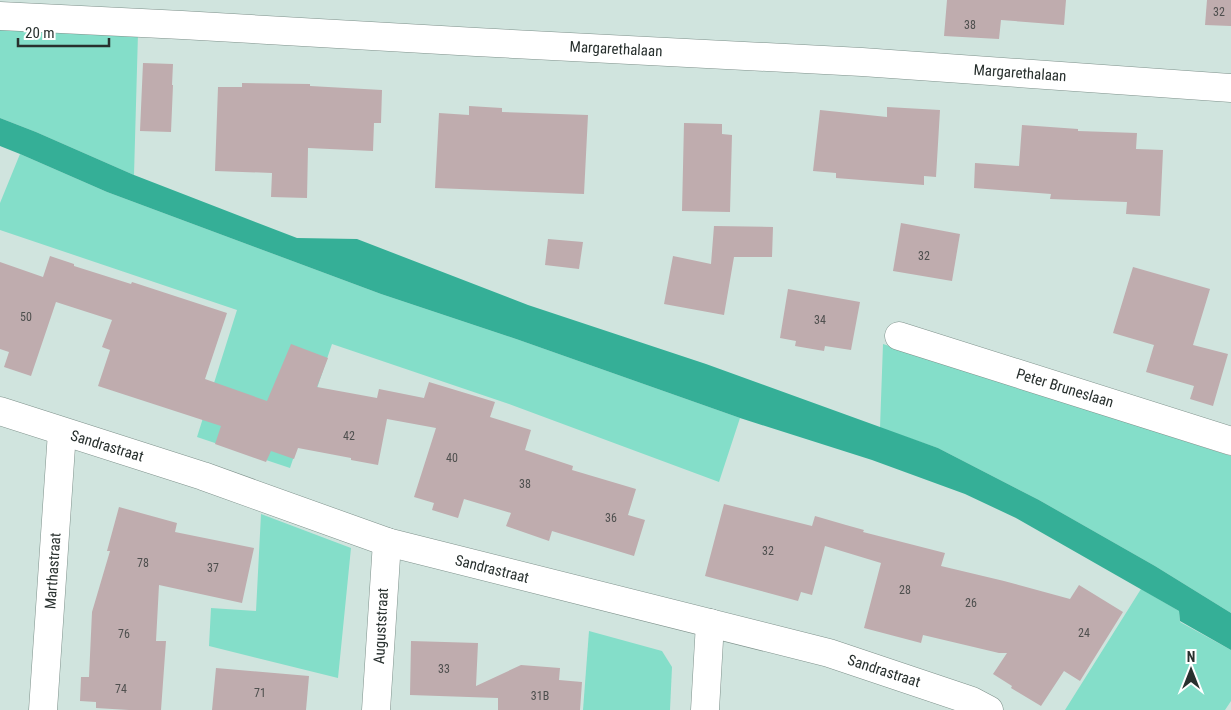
<svg xmlns="http://www.w3.org/2000/svg" width="1231" height="710" viewBox="0 0 1231 710" font-family="'Roboto Condensed',sans-serif">
	<rect width="100%" height="100%" fill="#d0e4de"/>
	<g fill="#84dec9">
		<polygon points="0,25 138,33 134,175 36,132 0,118"/>
		<polygon points="20,154 107,192 381,294 519,340 740,418 719,482 509,404 332,344 290,468 197,437 237,310 0,230 0,203"/>
		<polygon points="883,344 1231,456 1231,613 1155,566 1039,500 938,448 880,428"/>
		<polygon points="261,514 351,548 338,678 209,646 211,608 256,611"/>
		<polygon points="1141,589 1179,611 1180,622 1231,650 1231,701 1225,710 1065,710"/>
		<polygon points="589,631 662,651 672,667 670,710 583,710"/>
	</g>
	<polygon fill="#35af97" points="0,118 36,132 134,175 297,238 357,239 528,305 706,364 938,448 1039,500 1155,566 1231,613 1231,650 1180,621 1179,611 1016,518 965,494 872,460 740,418 519,340 381,294 107,192 20,154 0,146"/>
	<g fill="#bfacae">
		<polygon points="947,0 1066,0 1064,25 1001,20 999,39 944,36"/>
		<polygon points="1207,0 1231,0 1231,26 1205,25"/>
		<polygon points="143,63 173,64 172,85 173,85 171,132 140,131"/>
		<polygon points="242,83 310,84 310,86 382,90 381,123 374,123 373,151 308,148 307,198 271,197 272,173 215,171 218,87 242,87"/>
		<polygon points="469,106 502,108 502,112 588,115 584,194 435,188 439,113 469,115"/>
		<polygon points="887,107 940,110 936,177 924,176 924,185 836,178 836,173 813,171 820,110 887,117"/>
		<polygon points="684,123 722,124 722,134 732,135 730,212 682,211"/>
		<polygon points="1022,125 1078,129 1078,131 1137,133 1136,149 1163,150 1160,216 1126,214 1127,202 1050,199 1051,194 974,188 975,163 1019,166"/>
		<polygon points="901,223 960,234 952,281 893,271"/>
		<polygon points="714,226 773,227 772,257 734,257 724,315 664,304 673,256 711,264"/>
		<polygon points="548,239 583,242 579,269 545,265"/>
		<polygon points="50,256 74,264 74,266 131,284 132,282 227,313 205,379 267,401 291,344 328,358 317,387 377,398 379,389 424,398 429,382 495,402 490,417 531,430 525,450 573,466 572,470 636,489 628,515 645,520 634,556 552,531 549,541 506,526 511,513 464,499 458,518 432,510 434,503 414,497 436,428 387,419 378,465 351,460 351,458 298,448 294,459 271,451 266,462 215,444 221,426 98,386 110,350 102,347 112,320 56,302 31,376 4,367 9,352 0,349 0,262 43,277"/>
		<polygon points="1133,267 1210,289 1193,345 1228,354 1213,406 1190,399 1194,386 1146,372 1154,345 1113,333"/>
		<polygon points="788,289 860,302 851,350 825,346 824,351 795,346 796,341 780,338"/>
		<polygon points="724,504 812,526 815,516 846,525 864,530 863,532 945,553 941,566 1004,581 1070,599 1079,585 1123,612 1080,681 1064,671 1041,706 1011,688 1012,686 993,674 1007,653 999,653 923,635 921,643 864,628 881,563 825,546 812,595 801,592 798,601 705,576"/>
		<polygon points="119,507 177,523 175,532 254,548 242,603 159,585 156,641 166,641 161,710 129,710 96,708 96,702 80,701 81,677 89,677 92,612 110,551 107,551"/>
		<polygon points="411,641 478,643 476,686 521,665 560,668 559,680 582,682 580,710 498,710 498,698 410,695"/>
		<polygon points="216,668 309,676 306,710 212,710"/>
	</g>
	<g fill="none" stroke-linecap="round" stroke-linejoin="round">
		<g stroke="#7e918b" stroke-width="29">
			<g id="street">
				<polyline points="0,16 182,25 476,42 862,62 1231,88"/>
				<polyline points="899,336 1231,441"/>
				<polyline points="0,411 203,476 387,542 829,653 972,701 989,710"/>
				<polyline points="43,710 62,432"/>
				<polyline points="376,710 387,542"/>
				<polyline points="705,710 710,623"/>
			</g>
		</g>
		<use href="#street" stroke="#fff" stroke-width="28"/>
	</g>
	<g text-anchor="middle" stroke-width="4.5" stroke-linejoin="round" paint-order="stroke">
		<g font-size="12" fill="#4e4f4e">
			<text x="1219" y="16">32</text>
			<text x="970" y="29">38</text>
			<text x="924" y="260">32</text>
			<text x="26" y="321">50</text>
			<text x="820" y="324">34</text>
			<text x="349" y="440">42</text>
			<text x="452" y="462">40</text>
			<text x="525" y="488">38</text>
			<text x="611" y="522">36</text>
			<text x="768" y="555">32</text>
			<text x="143" y="567">78</text>
			<text x="213" y="572">37</text>
			<text x="905" y="594">28</text>
			<text x="971" y="607">26</text>
			<text x="1084" y="637">24</text>
			<text x="124" y="638">76</text>
			<text x="444" y="673">33</text>
			<text x="121" y="693">74</text>
			<text x="260" y="697">71</text>
			<text x="540" y="700">31B</text>
		</g>
		<g font-size="15" fill="#28302e" stroke="#fff">
			<text transform="translate(616 49) rotate(3)" y="5">Margarethalaan</text>
			<text transform="translate(1020 73) rotate(4)" y="5">Margarethalaan</text>
			<text transform="translate(1065 388) rotate(17)" y="5">Peter Bruneslaan</text>
			<text transform="translate(107 446) rotate(17)" y="5">Sandrastraat</text>
			<text transform="translate(492 569) rotate(14)" y="5">Sandrastraat</text>
			<text transform="translate(53 571) rotate(-86)" y="5">Marthastraat</text>
			<text transform="translate(381 626) rotate(-87)" y="5">Auguststraat</text>
			<text transform="translate(884 671) rotate(18)" y="5">Sandrastraat</text>
		</g>
	</g>
	<g transform="translate(1191 670)" stroke="#ffffff" stroke-width="4" paint-order="stroke">
	<path d="M0-4L9 19L0 12L-9 19Z" fill="#28302e"/>
	<text y="-8" font-size="14" font-weight="bold" text-anchor="middle" fill="#28302e">N</text>
	</g>
	<path d="M18 38v8h91v-8" fill="none" stroke="#28302e" stroke-width="2.5"/>
	<text x="25" y="38" font-size="15" fill="#28302e" stroke="#ffffff" stroke-width="4" paint-order="stroke">20 m</text>
</svg>
